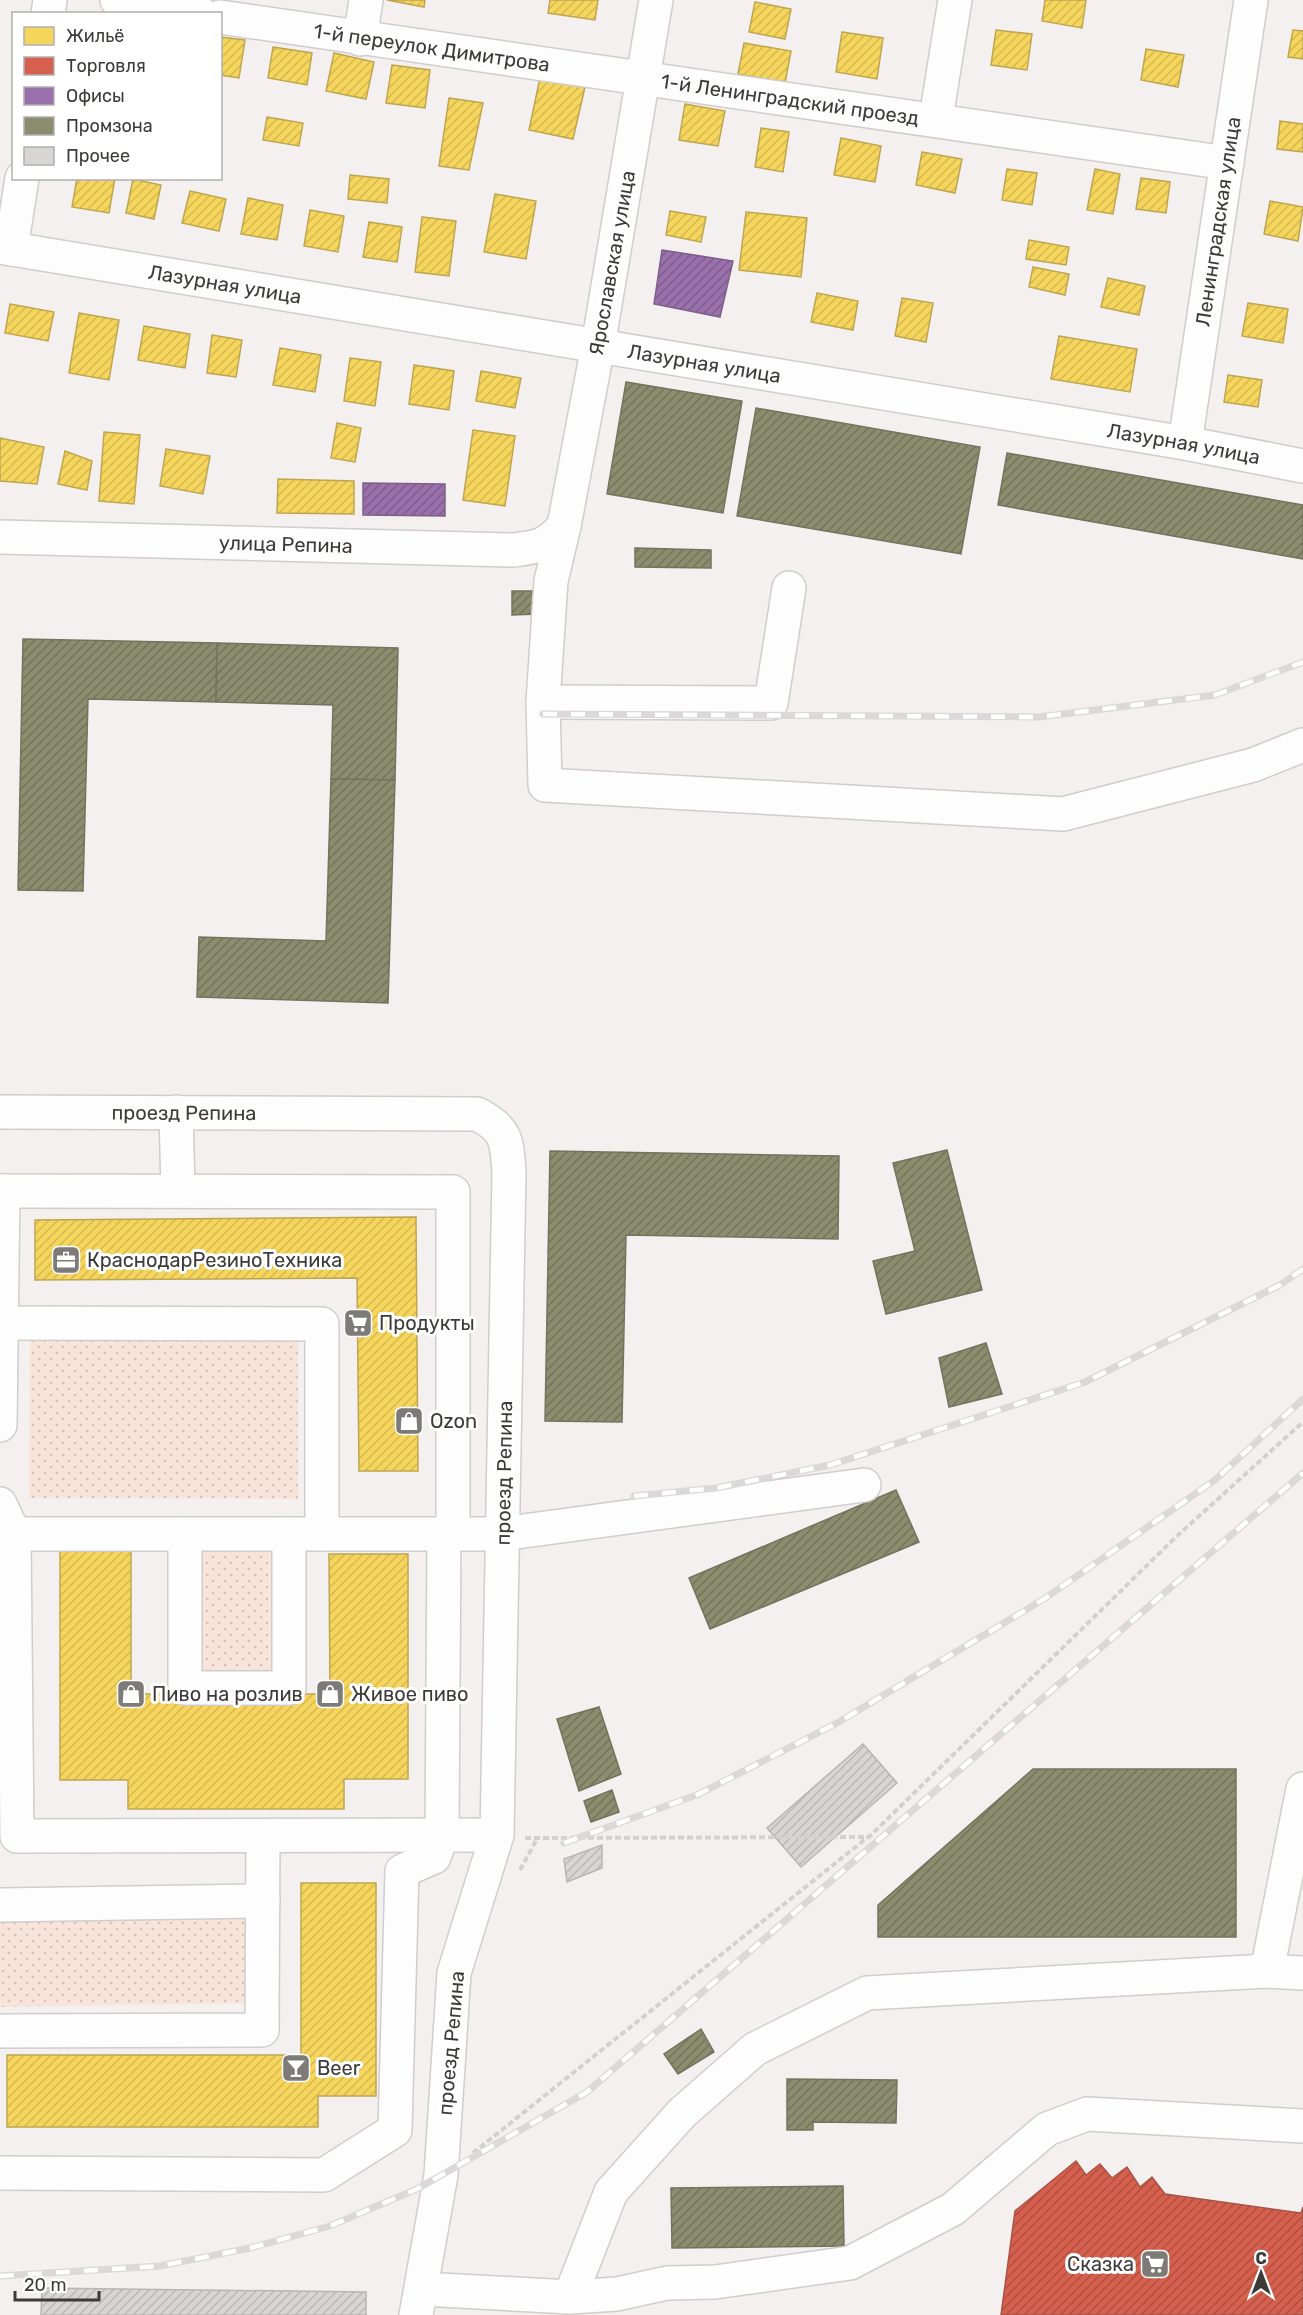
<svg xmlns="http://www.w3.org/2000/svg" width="1303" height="2315" viewBox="0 0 1303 2315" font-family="Rubik,sans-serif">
	<defs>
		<pattern id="grass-dots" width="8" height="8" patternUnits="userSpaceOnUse" patternTransform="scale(1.5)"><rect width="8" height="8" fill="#f9e4da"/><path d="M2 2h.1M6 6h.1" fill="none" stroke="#d6c4bc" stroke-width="1.8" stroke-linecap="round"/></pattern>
		<pattern id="homes-hatch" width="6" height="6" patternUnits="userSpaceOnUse" patternTransform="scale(1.5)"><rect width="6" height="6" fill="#f6d55c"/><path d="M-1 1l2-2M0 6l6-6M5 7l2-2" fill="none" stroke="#d4b851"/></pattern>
		<pattern id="shops-hatch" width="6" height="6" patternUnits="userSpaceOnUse" patternTransform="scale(1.5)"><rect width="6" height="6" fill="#d6604d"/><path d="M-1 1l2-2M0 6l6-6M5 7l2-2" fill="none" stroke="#af5041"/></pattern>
		<pattern id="offices-hatch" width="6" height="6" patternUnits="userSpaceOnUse" patternTransform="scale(1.5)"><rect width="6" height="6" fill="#9970ab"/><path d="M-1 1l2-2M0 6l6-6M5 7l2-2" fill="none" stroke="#7e5d8c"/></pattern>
		<pattern id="industry-hatch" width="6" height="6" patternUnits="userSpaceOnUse" patternTransform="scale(1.5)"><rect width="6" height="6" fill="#8c8c6e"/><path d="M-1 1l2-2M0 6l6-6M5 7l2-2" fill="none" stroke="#74735b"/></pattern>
		<pattern id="building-hatch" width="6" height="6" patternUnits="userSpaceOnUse" patternTransform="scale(1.5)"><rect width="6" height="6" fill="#d8d6d5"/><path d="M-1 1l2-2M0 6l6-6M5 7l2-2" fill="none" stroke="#bab8b8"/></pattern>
	</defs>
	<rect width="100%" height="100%" fill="#f4f0ef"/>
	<g fill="url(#grass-dots)">
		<polygon points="30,1341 298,1341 298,1499 29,1498"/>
		<polygon points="201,1548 277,1549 277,1677 201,1678"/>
		<polygon points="252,1910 252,2003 0,2007 0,1912"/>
	</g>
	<g fill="url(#homes-hatch)" stroke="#bea651" stroke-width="1.5">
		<polygon points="387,0 425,0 424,7"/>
		<polygon points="550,0 598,0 595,20 548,13"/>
		<polygon points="1045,0 1086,0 1082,28 1042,21"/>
		<polygon points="755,2 791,9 785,39 749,32"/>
		<polygon points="996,30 1032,34 1027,70 991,65"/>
		<polygon points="1293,30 1303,31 1303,59 1288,57"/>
		<polygon points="842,32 883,38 877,79 836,72"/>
		<polygon points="220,37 245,40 239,78 220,75"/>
		<polygon points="744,43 791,51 785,83 738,74"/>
		<polygon points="273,47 312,53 307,85 268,78"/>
		<polygon points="1146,49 1184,55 1178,87 1141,80"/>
		<polygon points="334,53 374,62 366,99 326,91"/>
		<polygon points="392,65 430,70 425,108 386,103"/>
		<polygon points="540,78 585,87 573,139 529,130"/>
		<polygon points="449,98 483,103 469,170 439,166"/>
		<polygon points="685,104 725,111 718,146 679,140"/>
		<polygon points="267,117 303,123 299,146 263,140"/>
		<polygon points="1280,121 1303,124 1303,152 1277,149"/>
		<polygon points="761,128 789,132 783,172 755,167"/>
		<polygon points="841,138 881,146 875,182 834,175"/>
		<polygon points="922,152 962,159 955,193 916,185"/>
		<polygon points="1007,169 1037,173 1032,205 1002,200"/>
		<polygon points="1095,169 1120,174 1113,214 1087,210"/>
		<polygon points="350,175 389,179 387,203 348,199"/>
		<polygon points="77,178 115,178 109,213 72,207"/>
		<polygon points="1141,178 1170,182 1166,213 1136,209"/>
		<polygon points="133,179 161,185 154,219 126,213"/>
		<polygon points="190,191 226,199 219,231 182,223"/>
		<polygon points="495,194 536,201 526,259 484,252"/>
		<polygon points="248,198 283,205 277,240 241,234"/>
		<polygon points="1270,201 1303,207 1298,241 1264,234"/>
		<polygon points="310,210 344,216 338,252 304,246"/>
		<polygon points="670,211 706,217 701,242 666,235"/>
		<polygon points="746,212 807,218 801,277 739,270"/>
		<polygon points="422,217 456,221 449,276 415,272"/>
		<polygon points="369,222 402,227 397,262 363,257"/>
		<polygon points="1029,240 1069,247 1066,265 1026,259"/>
		<polygon points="1033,267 1069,274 1065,295 1029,287"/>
		<polygon points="1108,278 1145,286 1139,315 1101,307"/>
		<polygon points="817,293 858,301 853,330 811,322"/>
		<polygon points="902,298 933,303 926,342 895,336"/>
		<polygon points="1248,303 1288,309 1283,343 1242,336"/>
		<polygon points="10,304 54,312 48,341 5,333"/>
		<polygon points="79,313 119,320 109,380 69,373"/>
		<polygon points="144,326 190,334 185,368 138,360"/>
		<polygon points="212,335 242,340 236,377 207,373"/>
		<polygon points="1059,336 1137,349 1130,392 1051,379"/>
		<polygon points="280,348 321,355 315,392 273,385"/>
		<polygon points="350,358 381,362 375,406 344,401"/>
		<polygon points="414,365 454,371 449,410 409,404"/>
		<polygon points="481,371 521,378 515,408 476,401"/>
		<polygon points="1228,375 1262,380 1258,407 1224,402"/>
		<polygon points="337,423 361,428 355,462 331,458"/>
		<polygon points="473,430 515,436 505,506 463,500"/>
		<polygon points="104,432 140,435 134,504 99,501"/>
		<polygon points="0,438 44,447 37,484 0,481"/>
		<polygon points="166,449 210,456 203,494 160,486"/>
		<polygon points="65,451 92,461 87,490 58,484"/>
		<polygon points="278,479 354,481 354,514 277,513"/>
		<polygon points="416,1217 418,1471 359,1471 357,1278 35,1280 35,1220"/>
		<polygon points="60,1547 131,1547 131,1694 330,1694 329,1554 408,1554 408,1779 344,1779 344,1809 128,1809 128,1780 60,1780"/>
		<polygon points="301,1883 376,1883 376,2096 318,2096 318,2127 7,2127 7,2055 301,2055"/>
	</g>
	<polygon fill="url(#shops-hatch)" stroke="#a85547" stroke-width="1.5" points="1076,2161 1086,2175 1100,2164 1112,2178 1127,2167 1140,2187 1152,2177 1165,2194 1301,2213 1303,2207 1303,2315 1001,2315 1015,2211"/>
	<g fill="url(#offices-hatch)" stroke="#7d6088" stroke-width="1.5">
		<polygon points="662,250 733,261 720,317 654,304"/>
		<polygon points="363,483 445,484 445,516 363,515"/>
	</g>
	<g fill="url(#industry-hatch)" stroke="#74735e" stroke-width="1.5">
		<polygon points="626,382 742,401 723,513 607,494"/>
		<polygon points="756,408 980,447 961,554 737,516"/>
		<polygon points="1007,453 1303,505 1303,559 998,505"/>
		<polygon points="635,548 711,550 711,568 635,567"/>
		<polygon points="512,591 537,591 538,614 512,615"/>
		<polygon points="23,639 217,643 216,702 88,699 83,891 18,890"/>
		<polygon points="217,643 398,648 395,780 331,779 333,705 216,702"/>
		<polygon points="331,779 395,780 388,1003 197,997 199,937 326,941"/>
		<polygon points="947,1150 982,1290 886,1314 873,1261 915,1251 893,1163"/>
		<polygon points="550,1151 839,1156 838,1239 626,1235 622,1422 545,1421"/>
		<polygon points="986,1343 1002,1394 949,1407 939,1358"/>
		<polygon points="896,1490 919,1542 710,1629 689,1578"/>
		<polygon points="599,1707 621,1774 579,1791 557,1719"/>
		<polygon points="1033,1769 1236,1769 1236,1937 878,1937 878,1905"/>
		<polygon points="612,1790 619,1812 591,1822 584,1801"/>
		<polygon points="701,2029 714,2052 678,2074 664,2054"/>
		<polygon points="787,2079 897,2080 896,2123 813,2122 813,2130 787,2130"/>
		<polygon points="843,2186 844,2246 672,2248 671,2188"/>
	</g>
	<g fill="url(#building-hatch)" stroke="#b9b5b4" stroke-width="1.5">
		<polygon points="863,1744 897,1783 801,1867 767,1828"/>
		<polygon points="602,1845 602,1868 567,1882 564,1859"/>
		<polygon points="42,2288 366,2292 366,2315 41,2315"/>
	</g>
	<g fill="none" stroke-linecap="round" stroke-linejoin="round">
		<g stroke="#d0cdcc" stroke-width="36">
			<g id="minor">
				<polyline points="117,0 201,14"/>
				<polyline points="656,0 598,346 564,526 551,581 543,702 545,785 1063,814 1253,765 1303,745"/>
				<polyline points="48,14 50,0"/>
				<path id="s1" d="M220,17L1227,163"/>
				<polyline points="360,39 366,0"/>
				<polyline points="936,118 955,0"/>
				<path id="s2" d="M0,247L1185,443L1303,466"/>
				<polyline points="11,249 22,178"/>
				<path id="s3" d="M1185,443L1251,0"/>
				<path id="s4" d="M0,537L514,550C539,547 548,545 564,526"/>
				<polyline points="543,702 771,703 789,588"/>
				<path id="s5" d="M0,1112L477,1114C507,1129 507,1141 509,1173L497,1835L454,1973L441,2175L416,2315"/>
				<polyline points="176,1112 178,1191"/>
				<polyline points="0,1191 453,1192 453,1534"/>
				<polyline points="1,1323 322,1324 322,1534"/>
				<polyline points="0,1425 3,1191"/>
				<polyline points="0,1504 14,1534 17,1836 497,1835"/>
				<polyline points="14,1534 502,1534 864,1485"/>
				<polyline points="185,1534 185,1688 289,1688 289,1534"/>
				<polyline points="0,1905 263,1901"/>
				<polyline points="1267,1971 1303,1789"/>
				<polyline points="0,2031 262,2030 263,1836"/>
				<polyline points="0,2173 324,2175 395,2130 402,1871 434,1857 442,1835 444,1535"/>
				<polyline points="422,2289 570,2297 617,2294 667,2283 715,2282 850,2263 953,2209 1047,2129 1087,2114 1303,2126"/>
				<polyline points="570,2297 611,2192 682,2113 755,2049 867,1993 1267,1971 1303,1973"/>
			</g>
		</g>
		<g stroke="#d2d1d0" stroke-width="4" stroke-dasharray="6 3" stroke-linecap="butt">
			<polyline points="525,1838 869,1837 1177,1536 1303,1422"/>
			<polyline points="520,1870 537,1839"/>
			<polyline points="473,2153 868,1837"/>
		</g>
		<use href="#minor" stroke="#fdfdfd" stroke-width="33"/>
		<g stroke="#dad8d8" stroke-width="7">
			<g id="rail">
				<polyline points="543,714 1039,717 1215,695 1303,662"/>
				<polyline points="634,1496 716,1488 830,1465 1085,1382 1280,1285 1303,1269"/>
				<polyline points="564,1843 699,1794 837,1723 1044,1599 1215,1480 1303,1399"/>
				<polyline points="0,2276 160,2266 250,2248 330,2226 417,2189 587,2092 1303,1473"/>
			</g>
		</g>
		<use href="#rail" stroke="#fff" stroke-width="4.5" stroke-dasharray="14" stroke-linecap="butt"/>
	</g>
	<defs>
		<g id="office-square" transform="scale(1.5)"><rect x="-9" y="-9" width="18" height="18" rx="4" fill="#7d7a78" stroke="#fff"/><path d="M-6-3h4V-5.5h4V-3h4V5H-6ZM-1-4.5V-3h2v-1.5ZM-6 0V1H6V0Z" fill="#fff"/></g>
		<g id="supermarket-square" transform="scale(1.5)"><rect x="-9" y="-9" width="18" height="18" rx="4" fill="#7d7a78" stroke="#fff"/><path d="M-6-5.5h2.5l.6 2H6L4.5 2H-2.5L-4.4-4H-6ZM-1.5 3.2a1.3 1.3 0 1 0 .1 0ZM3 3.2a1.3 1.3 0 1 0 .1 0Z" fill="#fff"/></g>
		<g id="shop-square" transform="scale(1.5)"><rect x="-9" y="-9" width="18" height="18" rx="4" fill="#7d7a78" stroke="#fff"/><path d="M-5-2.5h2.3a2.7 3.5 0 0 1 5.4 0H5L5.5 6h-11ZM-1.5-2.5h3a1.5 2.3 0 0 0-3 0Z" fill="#fff"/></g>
		<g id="bar-square" transform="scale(1.5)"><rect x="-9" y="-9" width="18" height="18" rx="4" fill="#7d7a78" stroke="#fff"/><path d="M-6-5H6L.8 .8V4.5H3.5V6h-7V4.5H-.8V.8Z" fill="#fff"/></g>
	</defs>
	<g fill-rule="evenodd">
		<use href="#office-square" x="66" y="1260"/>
		<use href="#supermarket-square" x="358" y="1323"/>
		<use href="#shop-square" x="409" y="1421"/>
		<use href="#shop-square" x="131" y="1694"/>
		<use href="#shop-square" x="330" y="1694"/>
		<use href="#bar-square" x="296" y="2068"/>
		<use href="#supermarket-square" x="1155" y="2264"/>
	</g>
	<g text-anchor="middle" stroke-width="6" stroke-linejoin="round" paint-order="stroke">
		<g font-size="20" fill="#3d3a38" stroke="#fff">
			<text dy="7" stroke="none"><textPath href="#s1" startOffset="214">1-й переулок Димитрова</textPath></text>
			<text dy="7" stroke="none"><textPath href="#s1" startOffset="576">1-й Ленинградский проезд</textPath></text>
			<text dy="7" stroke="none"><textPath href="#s3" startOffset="224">Ленинградская улица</textPath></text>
			<text transform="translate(612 263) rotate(-80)" y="7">Ярославская улица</text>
			<text dy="7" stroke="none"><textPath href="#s2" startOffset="228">Лазурная улица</textPath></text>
			<text dy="7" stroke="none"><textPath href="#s2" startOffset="714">Лазурная улица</textPath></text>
			<text dy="7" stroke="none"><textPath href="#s2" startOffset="1200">Лазурная улица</textPath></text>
			<text dy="7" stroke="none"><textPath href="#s4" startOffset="286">улица Репина</textPath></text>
			<text dy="7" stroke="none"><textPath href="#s5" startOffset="184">проезд Репина</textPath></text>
			<text transform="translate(504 1473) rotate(-89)" y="7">проезд Репина</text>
			<text transform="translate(451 2043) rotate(-85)" y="7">проезд Репина</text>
		</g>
		<g font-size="20" fill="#3d3a38" stroke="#fff" text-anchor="start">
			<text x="87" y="1267">КраснодарРезиноТехника</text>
			<text x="379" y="1330">Продукты</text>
			<text x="430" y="1428">Ozon</text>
			<text x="152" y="1701">Пиво на розлив</text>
			<text x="351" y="1701">Живое пиво</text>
			<text x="317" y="2075">Beer</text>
			<text x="1134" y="2271" text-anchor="end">Сказка</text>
		</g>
	</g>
	<rect x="12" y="12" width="210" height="168" fill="#ffffff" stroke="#b1b0af" stroke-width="1.5"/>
	<rect x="24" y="27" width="30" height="18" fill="#f6d55c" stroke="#b1b0af" stroke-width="1.5"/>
	<text x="66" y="42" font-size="18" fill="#3d3a38">Жильё</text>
	<rect x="24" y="57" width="30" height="18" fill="#d6604d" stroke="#b1b0af" stroke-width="1.5"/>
	<text x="66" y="72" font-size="18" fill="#3d3a38">Торговля</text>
	<rect x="24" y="87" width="30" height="18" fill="#9970ab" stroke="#b1b0af" stroke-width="1.5"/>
	<text x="66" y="102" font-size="18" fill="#3d3a38">Офисы</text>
	<rect x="24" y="117" width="30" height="18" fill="#8c8c6e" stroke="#b1b0af" stroke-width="1.5"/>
	<text x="66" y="132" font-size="18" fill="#3d3a38">Промзона</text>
	<rect x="24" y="147" width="30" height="18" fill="#d8d6d5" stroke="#b1b0af" stroke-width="1.5"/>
	<text x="66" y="162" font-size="18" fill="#3d3a38">Прочее</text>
	<g transform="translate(1261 2273)" stroke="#ffffff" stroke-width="4.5" paint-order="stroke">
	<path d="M0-4.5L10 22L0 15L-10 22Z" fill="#3d3a38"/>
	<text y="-9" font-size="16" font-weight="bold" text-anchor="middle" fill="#3d3a38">С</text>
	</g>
	<path d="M15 2291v9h84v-9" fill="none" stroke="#3d3a38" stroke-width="3"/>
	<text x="24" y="2291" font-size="18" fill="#3d3a38" stroke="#ffffff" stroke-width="4.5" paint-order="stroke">20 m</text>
</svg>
